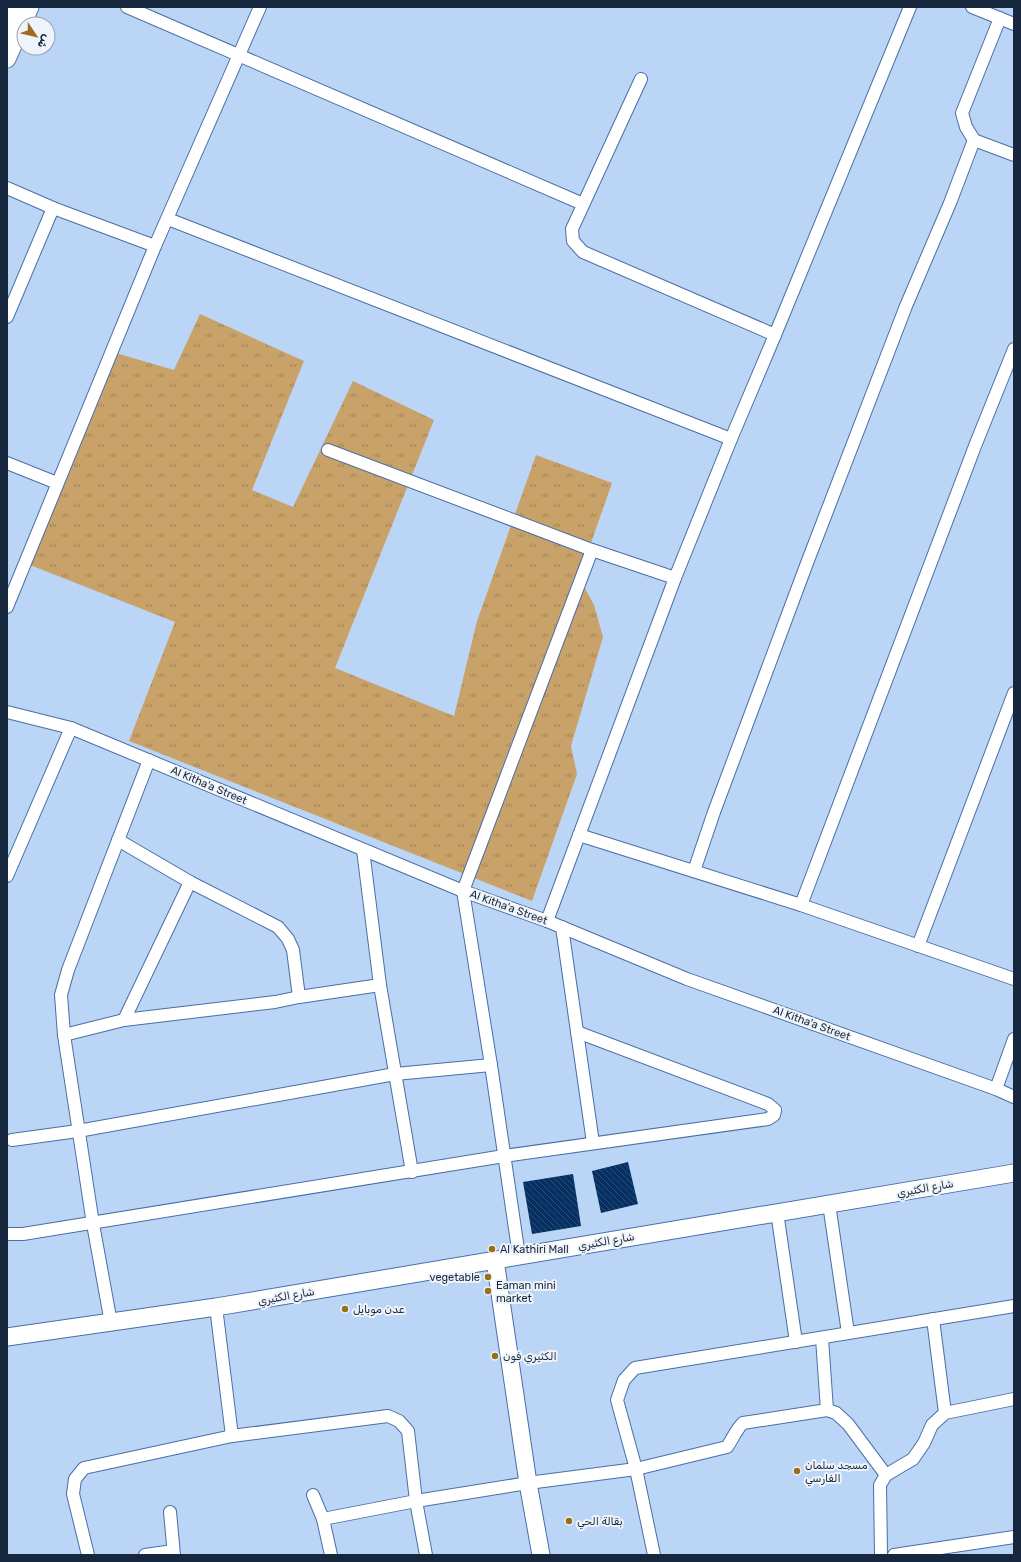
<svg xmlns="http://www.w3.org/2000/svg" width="1021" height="1562" viewBox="0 0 1021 1562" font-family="Rubik,'Noto Sans Arabic',sans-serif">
	<defs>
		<pattern id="grass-tufts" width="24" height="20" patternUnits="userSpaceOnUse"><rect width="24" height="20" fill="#c9a269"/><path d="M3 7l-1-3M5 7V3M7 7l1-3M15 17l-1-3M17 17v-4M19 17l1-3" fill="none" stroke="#a28458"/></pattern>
		<pattern id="building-back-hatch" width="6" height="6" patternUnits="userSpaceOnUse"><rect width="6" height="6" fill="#063061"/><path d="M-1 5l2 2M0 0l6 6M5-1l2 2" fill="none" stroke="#2a4c75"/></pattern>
	</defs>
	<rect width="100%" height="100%" fill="#bbd5f7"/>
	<polygon fill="url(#grass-tufts)" points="200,314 304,361 252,490 293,507 353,381 434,420 335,668 454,716 477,621 536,455 612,483 579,577 594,605 603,637 571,746 577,774 532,901 129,741 175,622 25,563 109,351 174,370"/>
	<g fill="url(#building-back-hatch)">
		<polygon points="628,1162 638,1204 601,1213 592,1171"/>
		<polygon points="573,1174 581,1226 532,1234 523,1182"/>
	</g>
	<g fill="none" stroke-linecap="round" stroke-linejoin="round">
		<g stroke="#496fa3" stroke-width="14">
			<g id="street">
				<polyline points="127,7 583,204"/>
				<polyline points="972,7 1014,24"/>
				<polyline points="1000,18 962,113 966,127 974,140 1014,155"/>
				<polyline points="641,79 572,229 573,241 583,252 775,335"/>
				<polyline points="7,188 53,208 155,246"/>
				<polyline points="168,219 731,439"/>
				<polyline points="7,317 53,208"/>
				<polyline points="328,450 592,550 675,578"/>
				<polyline points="7,463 57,483"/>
				<polyline points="7,607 155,246 260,7"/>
				<polyline points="7,712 71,728 463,891 547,921 687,979 996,1089 1014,1097"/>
				<polyline points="579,835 801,905 1014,979"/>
				<polyline points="118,840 190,882 278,927 288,939 293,950 299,997"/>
				<polyline points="363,850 380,985 412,1172"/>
				<polyline points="694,871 714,812 807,563 906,306 950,203 974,140"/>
				<polyline points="7,876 71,728"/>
				<polyline points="801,905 975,446 1014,349"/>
				<polyline points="547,921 675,578 731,439 775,335 910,7"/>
				<polyline points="562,927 593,1143"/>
				<polyline points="918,946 1014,693"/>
				<polyline points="124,1020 190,882"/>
				<polyline points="64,1035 124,1020 275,1002 299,997 380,985"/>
				<polyline points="996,1089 1014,1039"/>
				<polyline points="12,1140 78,1131 395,1074 491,1065"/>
				<polyline points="829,1204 848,1333"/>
				<polyline points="777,1212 796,1342"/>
				<polyline points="7,1234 23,1234 504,1156 768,1119 774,1115 775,1110 768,1104 577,1032"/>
				<polyline points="519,1256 491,1065 463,891 592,550"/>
				<polyline points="216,1307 232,1436"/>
				<polyline points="933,1319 945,1413"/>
				<polyline points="111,1323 93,1224 64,1035 61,995 68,970 149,760"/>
				<polyline points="822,1338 827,1410"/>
				<polyline points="313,1495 323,1519 331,1555"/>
				<polyline points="170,1512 174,1555"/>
				<path d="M323,1519L416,1501L528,1483L636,1469L727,1447C734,1437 735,1431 743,1423L827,1410L836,1413L848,1424L886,1475"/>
				<polyline points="88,1555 73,1494 75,1479 84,1468 232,1436 388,1416 399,1421 408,1431 416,1501 426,1555"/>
				<polyline points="145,1555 173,1551"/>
				<polyline points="654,1555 636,1469 617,1400 624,1380 635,1368 1014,1306"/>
				<polyline points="881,1555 880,1485 886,1475 913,1459 924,1443 932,1425 945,1413 1014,1399"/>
				<polyline points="894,1555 1014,1537"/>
			</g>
		</g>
		<g stroke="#496fa3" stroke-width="19">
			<g id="secondary">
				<polyline points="7,27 16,7"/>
				<polyline points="7,59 30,7"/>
				<polyline points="495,1260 528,1483 541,1555"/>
				<polyline points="7,1337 216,1307 1014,1173"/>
			</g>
		</g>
		<use href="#street" stroke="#fff" stroke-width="12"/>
		<use href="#secondary" stroke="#fff" stroke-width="17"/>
	</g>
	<g fill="#9b6d1e" stroke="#eff4fa" stroke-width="1.5">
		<circle cx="492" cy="1249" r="4"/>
		<circle cx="488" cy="1277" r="4"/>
		<circle cx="488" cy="1291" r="4"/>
		<circle cx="345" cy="1309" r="4"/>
		<circle cx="495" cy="1356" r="4"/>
		<circle cx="797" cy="1471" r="4"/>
		<circle cx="569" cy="1521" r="4"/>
	</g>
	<g text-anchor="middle" stroke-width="4" stroke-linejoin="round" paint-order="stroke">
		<g font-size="11" fill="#17273d" stroke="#eff4fa">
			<text transform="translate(209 785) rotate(23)" y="4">Al Kitha'a Street</text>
			<text transform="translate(509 907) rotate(20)" y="4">Al Kitha'a Street</text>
			<text transform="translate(812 1023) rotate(20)" y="4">Al Kitha'a Street</text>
			<text transform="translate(925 1188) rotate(-10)" y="4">شارع الكثيري</text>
			<text transform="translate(606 1241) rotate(-10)" y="4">شارع الكثيري</text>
			<text transform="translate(286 1296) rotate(-10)" y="4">شارع الكثيري</text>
		</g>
		<g font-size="11" fill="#17273d" stroke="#eff4fa" text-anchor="start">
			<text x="500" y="1253">Al Kathiri Mall</text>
			<text x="480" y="1281" text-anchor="end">vegetable</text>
			<text x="496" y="1289">Eaman mini<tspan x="496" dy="13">market</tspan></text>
			<text x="353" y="1313">عدن موبايل</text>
			<text x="503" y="1360">الكثيري فون</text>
			<text x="805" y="1469">مسجد سلمان<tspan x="805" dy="13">الفارسي</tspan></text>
			<text x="577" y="1525">بقالة الحي</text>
		</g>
	</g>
	<rect width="1021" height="1562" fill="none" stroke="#17273d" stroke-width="16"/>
	<g transform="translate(36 36) rotate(125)"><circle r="19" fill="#eff4fa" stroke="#99a2ae"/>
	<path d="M0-3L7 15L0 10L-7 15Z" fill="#9b6d1e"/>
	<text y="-6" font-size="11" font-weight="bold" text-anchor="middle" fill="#17273d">ش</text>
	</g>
</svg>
